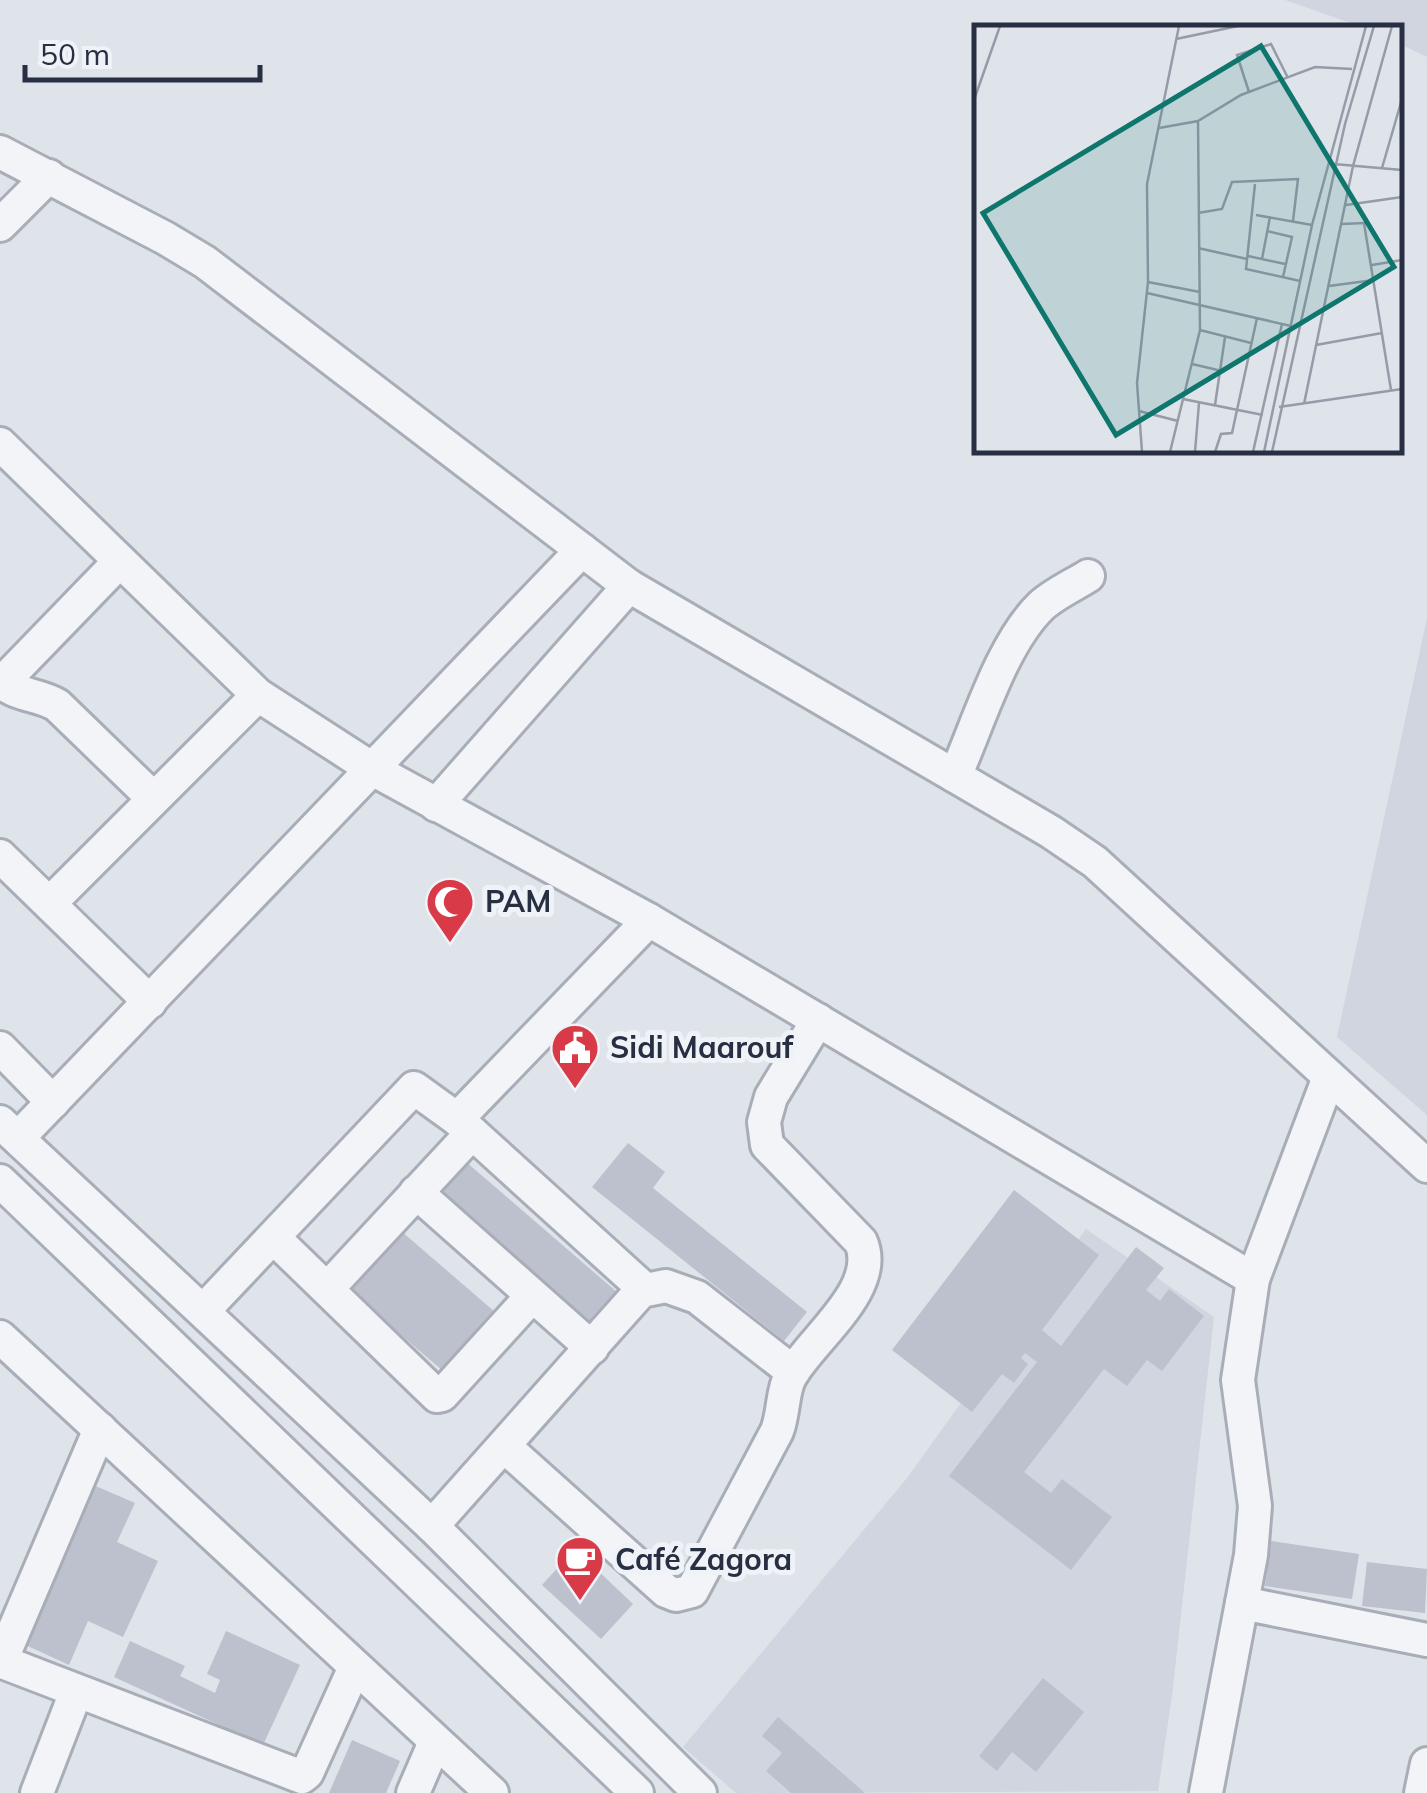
<svg xmlns="http://www.w3.org/2000/svg" width="1427" height="1793" viewBox="0 0 1427 1793" font-family="Mulish,sans-serif">
	<rect width="100%" height="100%" fill="#dfe3ea"/>
	<g fill="#d1d5df">
		<polygon points="1285,0 1427,0 1427,57 1400,44 1400,28 1362,27"/>
		<polygon points="1427,618 1427,1115 1337,1037"/>
		<polygon points="1086,1229 1214,1317 1172,1696 1158,1791 736,1793 683,1747 907,1478"/>
	</g>
	<g fill="#bcc1cd">
		<polygon points="628,1143 665,1172 653,1188 807,1312 784,1341 592,1187"/>
		<polygon points="465,1161 618,1293 590,1324 437,1192"/>
		<polygon points="1014,1190 1099,1255 1042,1330 1061,1346 1136,1247 1164,1268 1146,1290 1160,1301 1169,1289 1204,1316 1162,1371 1147,1360 1127,1386 1104,1369 1024,1472 1051,1493 1062,1479 1112,1517 1071,1570 949,1476 1037,1362 1025,1353 1021,1358 1028,1364 1014,1383 1002,1374 972,1412 892,1350"/>
		<polygon points="401,1231 495,1312 443,1371 350,1291"/>
		<polygon points="91,1484 135,1503 117,1542 158,1561 123,1637 88,1621 69,1665 19,1642"/>
		<polygon points="1271,1541 1359,1554 1352,1599 1265,1586"/>
		<polygon points="575,1549 633,1604 601,1639 542,1585"/>
		<polygon points="1367,1562 1427,1569 1425,1613 1362,1606"/>
		<polygon points="226,1631 300,1665 263,1745 114,1677 130,1641 185,1666 180,1676 215,1693 220,1680 207,1674"/>
		<polygon points="1043,1678 1084,1712 1036,1772 1012,1752 997,1771 979,1756"/>
		<polygon points="778,1717 865,1793 791,1793 766,1771 782,1753 762,1736"/>
		<polygon points="352,1740 400,1761 386,1793 329,1793"/>
	</g>
	<g fill="none" stroke-linecap="round" stroke-linejoin="round">
		<g stroke="#a8adb8" stroke-width="38">
			<g id="minor">
				<polyline points="0,152 165,238 205,262 629,586 1051,832 1095,862 1427,1166"/>
				<polyline points="0,225 49,176"/>
				<polyline points="0,444 258,695 374,770 649,920 1253,1279"/>
				<path d="M0,681C17,696 38,694 57,705L153,798"/>
				<polyline points="2,683 120,561"/>
				<path d="M955,776C978,725 1001,645 1041,606C1054,594 1072,586 1088,576"/>
				<polyline points="436,805 629,586"/>
				<polyline points="0,856 150,1002"/>
				<polyline points="51,902 258,695"/>
				<polyline points="0,1048 53,1102"/>
				<polyline points="457,1119 649,920"/>
				<polyline points="0,1122 432,1526 700,1793"/>
				<polyline points="18,1138 582,550"/>
				<polyline points="0,1181 637,1793"/>
				<polyline points="416,1192 592,1348"/>
				<polyline points="274,1238 437,1396 442,1395 532,1296"/>
				<polyline points="328,1288 472,1133"/>
				<polyline points="203,1311 414,1088 457,1119 641,1286 641,1291"/>
				<polyline points="0,1337 492,1793"/>
				<path d="M504,1446L666,1591L676,1595L692,1591L777,1431C784,1413 782,1392 790,1377C811,1339 881,1289 861,1242L767,1145L764,1122L771,1097L818,1020"/>
				<polyline points="432,1526 641,1291 666,1286 697,1297 793,1372"/>
				<polyline points="1242,1603 1427,1640"/>
				<polyline points="0,1661 302,1777 307,1773 355,1667"/>
				<polyline points="1,1661 100,1429"/>
				<polyline points="37,1793 76,1692"/>
				<polyline points="413,1793 435,1742"/>
				<polyline points="1206,1793 1251,1555 1255,1506 1238,1380 1253,1279 1329,1077"/>
				<polyline points="1421,1793 1427,1764"/>
			</g>
		</g>
		<use href="#minor" stroke="#f2f4f8" stroke-width="32"/>
	</g>
	<defs>
		<g id="mosque-pin" transform="scale(2.5)"><path d="M0 17L-7.5 6A9.5 9.5 0 1 1 7.5 6Z" fill="#d93a47" stroke="#eff2f7"/><path d="M3.5-4.9A6 6 0 1 0 3.5 4.9A5 5 0 1 1 3.5-4.9Z" fill="#fff"/></g>
		<g id="civic-pin" transform="scale(2.5)"><path d="M0 17L-7.5 6A9.5 9.5 0 1 1 7.5 6Z" fill="#d93a47" stroke="#eff2f7"/><path d="M-.6-6.5H3V-4.5H.6V-3L4-1V1h2V6H-6V1h2V-1L-.6-3ZM-1.2 2.5V6h2.4V2.5Z" fill="#fff"/></g>
		<g id="cafe-pin" transform="scale(2.5)"><path d="M0 17L-7.5 6A9.5 9.5 0 1 1 7.5 6Z" fill="#d93a47" stroke="#eff2f7"/><path d="M-5.5-4.5H6V0H3Q3 3.5 0 3.5H-2.5Q-5.5 3.5-5.5 0ZM3-3.2v2h1.7v-2ZM-6 4.5H4V6H-6Z" fill="#fff"/></g>
	</defs>
	<g fill-rule="evenodd">
		<use href="#mosque-pin" x="450" y="902"/>
		<use href="#civic-pin" x="575" y="1048"/>
		<use href="#cafe-pin" x="580" y="1560"/>
	</g>
	<g text-anchor="middle" stroke-width="10" stroke-linejoin="round" paint-order="stroke">
		<g font-size="30" font-weight="bold" fill="#272f42" stroke="#eff2f7" text-anchor="start">
			<text x="485" y="912">PAM</text>
			<text x="610" y="1058">Sidi Maarouf</text>
			<text x="615" y="1570">Café Zagora</text>
		</g>
	</g>
	<g transform="translate(974 25)">
		<rect width="428" height="428" fill="#dfe3ea"/>
		<path fill="none" stroke="#959ba7" stroke-width="2.5" d="M202,14L264,1M275,67L263,30L297,19L314,53M0,75L26,1M185,103L224,96L267,70L341,42L378,44M360,139L428,145M408,143L428,74M281,159L272,244L326,256M372,180L428,172M224,188L248,184L258,157L324,154L319,196M282,190L338,200M368,199L390,198L417,365M293,206L318,212L309,252M224,223L273,234M274,231L311,239M288,234L296,192M398,240L428,235M174,257L226,267M355,261L400,255M173,268L317,301M226,305L277,318M342,320L408,308M218,339L248,346M209,374L289,390M330,379L379,141L418,1M241,380L251,312M305,382L428,364M165,386L204,396M168,427L163,358L174,257L173,159L205,1M196,427L226,305L224,96M221,427L225,378M241,427L247,409L258,408L283,293M279,427L308,299M290,427L338,200L392,1M298,427L371,99L400,1"/>
		<path fill="#0f766e" fill-opacity="0.15" stroke="#0f766e" stroke-width="5" d="M287,21L420,242L142,410L9,188Z"/>
		<rect width="428" height="428" fill="none" stroke="#272f42" stroke-width="5"/>
	</g>
	<path d="M25 65v15h235v-15" fill="none" stroke="#272f42" stroke-width="5"/>
	<text x="40" y="65" font-size="30" fill="#272f42" stroke="#eff2f7" stroke-width="8" paint-order="stroke">50 m</text>
</svg>
